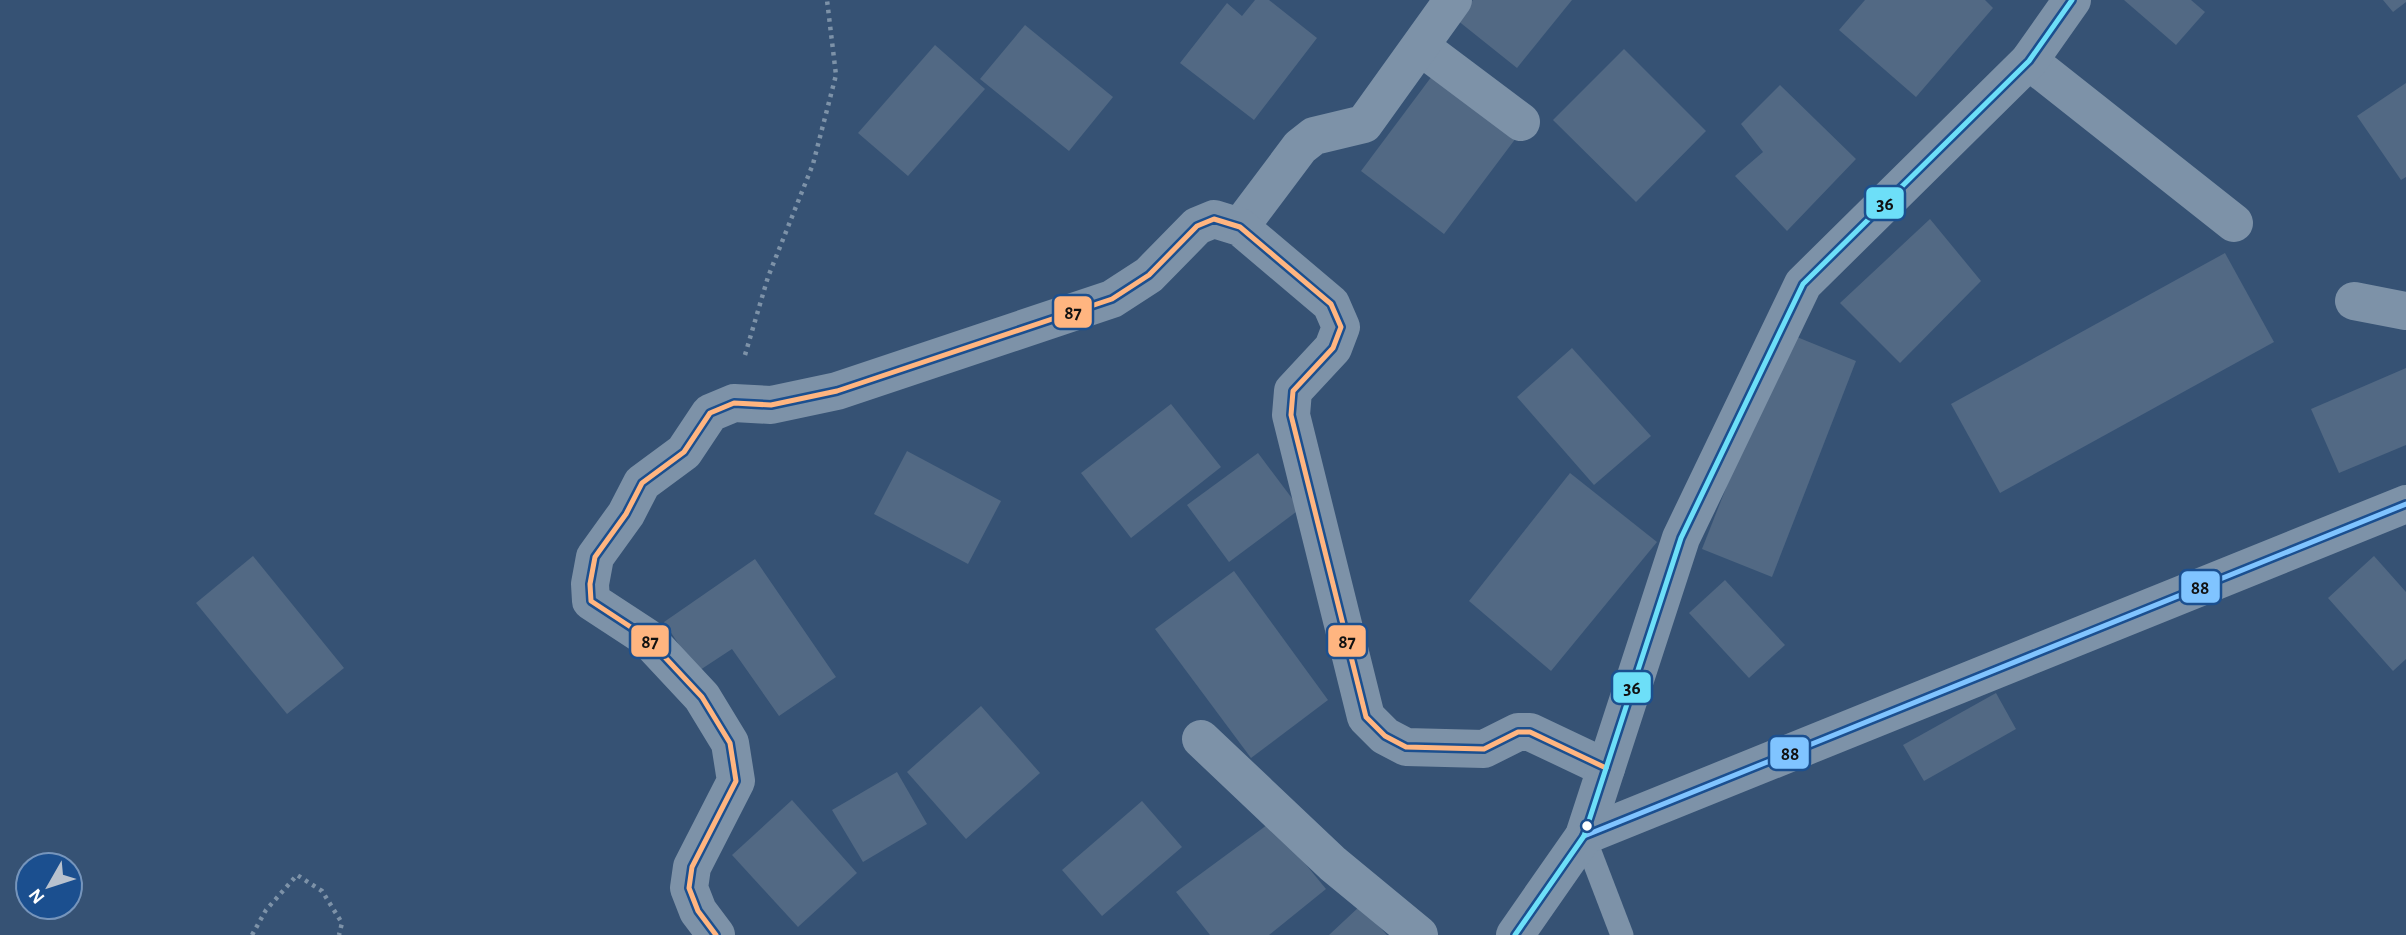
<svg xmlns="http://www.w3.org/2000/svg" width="2406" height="935" viewBox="0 0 2406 935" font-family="'Alegreya Sans',sans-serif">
	<rect width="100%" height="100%" fill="#365274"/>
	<g fill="#526984">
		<polygon points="1255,0 1269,0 1317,38 1254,120 1180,63 1227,3 1242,16"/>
		<polygon points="1473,0 1572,0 1517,68 1457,20"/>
		<polygon points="1865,0 1985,0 1993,8 1916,97 1839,30"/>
		<polygon points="2124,0 2191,0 2205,12 2176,45"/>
		<polygon points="2383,0 2406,0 2406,2 2393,12"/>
		<polygon points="1025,25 1113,97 1069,151 980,79"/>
		<polygon points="935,45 985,89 908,176 858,133"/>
		<polygon points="1624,49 1706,131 1636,202 1553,120"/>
		<polygon points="1432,76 1516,138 1444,234 1361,171"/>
		<polygon points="2406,83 2406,177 2401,180 2357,116"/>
		<polygon points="1780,85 1856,159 1787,231 1735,176 1763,152 1741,124"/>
		<polygon points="1930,219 1981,281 1900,363 1840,303"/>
		<polygon points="2225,253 2274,342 2000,493 1951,404"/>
		<polygon points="1787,333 1856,361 1772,577 1702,549"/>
		<polygon points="1572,348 1651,436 1594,485 1517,397"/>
		<polygon points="2406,368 2406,445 2339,473 2311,409"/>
		<polygon points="1171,404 1221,467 1131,538 1081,473"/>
		<polygon points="907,451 1001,501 968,564 874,514"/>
		<polygon points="1258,453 1300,509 1229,562 1187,505"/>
		<polygon points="1570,473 1657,542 1551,671 1469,601"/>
		<polygon points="253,556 344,668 287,714 196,603"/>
		<polygon points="2374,556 2406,592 2406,659 2393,671 2328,598"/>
		<polygon points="755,559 836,677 779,716 732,649 697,672 664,622"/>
		<polygon points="1234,571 1328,700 1251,758 1155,629"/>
		<polygon points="1725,580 1785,645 1749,678 1689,613"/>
		<polygon points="1996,693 2016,729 1924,781 1903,745"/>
		<polygon points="981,706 1040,773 966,839 907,772"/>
		<polygon points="897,772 927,824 863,862 832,810"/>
		<polygon points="792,800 857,873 798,927 732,855"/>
		<polygon points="1142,801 1182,847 1102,916 1062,870"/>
		<polygon points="1271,822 1326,889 1269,935 1210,935 1176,892"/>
		<polygon points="1360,906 1387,935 1329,935"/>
	</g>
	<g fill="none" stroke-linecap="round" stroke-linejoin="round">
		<g stroke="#7d92a8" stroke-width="4.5" stroke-dasharray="3.5 5" stroke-linecap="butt">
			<polyline points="745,355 768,277 813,164 836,75 827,0"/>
			<polyline points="252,935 266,910 297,875 322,891 342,923 339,935"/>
		</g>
		<polyline stroke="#7d92a8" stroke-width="23" points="1584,836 1622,935"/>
		<g stroke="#7d92a8" stroke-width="38">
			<polyline points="1421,47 1521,122"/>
			<polyline points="2029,61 2234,223"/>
			<polyline points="1240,227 1300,147 1314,136 1364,124 1453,0"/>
			<polyline points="2354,301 2406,311"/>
			<polyline points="1201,739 1333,864 1419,935"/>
			<polyline points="1584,836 2406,504"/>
			<polyline points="716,935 698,911 689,888 692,867 736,781 730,743 702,697 646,637 591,601 590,584 595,557 626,514 642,483 684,452 710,413 734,403 771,405 837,391 1112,299 1149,275 1197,226 1214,219 1240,227 1331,304 1341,327 1333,348 1293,391 1291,415 1366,717 1385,736 1406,747 1484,749 1518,732 1530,732 1606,768"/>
			<polyline points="1515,935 1584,836 1681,538 1803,284 2029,61 2072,0"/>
		</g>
		<g stroke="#1b4f8f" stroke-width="10">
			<polyline id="bus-1" points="1584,836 2406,504"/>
		</g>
		<g stroke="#1b4f8f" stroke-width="10">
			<polyline id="bus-2" points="716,935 698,911 689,888 692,867 736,781 730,743 702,697 646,637 591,601 590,584 595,557 626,514 642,483 684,452 710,413 734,403 771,405 837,391 1112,299 1149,275 1197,226 1214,219 1240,227 1331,304 1341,327 1333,348 1293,391 1291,415 1366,717 1385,736 1406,747 1484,749 1518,732 1530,732 1606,768"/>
		</g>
		<g stroke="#1b4f8f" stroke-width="10">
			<polyline id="bus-3" points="1515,935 1584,836 1681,538 1803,284 2029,61 2072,0"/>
		</g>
		<use href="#bus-1" stroke="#80c4ff" stroke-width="5"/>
		<use href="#bus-2" stroke="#ffb580" stroke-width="5"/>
		<use href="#bus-3" stroke="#6ddff8" stroke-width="5"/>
	</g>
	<circle fill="#fff" stroke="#1b4f8f" stroke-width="2.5" cx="1587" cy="826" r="6"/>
	<g stroke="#1b4f8f" stroke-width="2.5">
		<rect x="1865" y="186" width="40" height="34" rx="7" fill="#6ddff8"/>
		<rect x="1053" y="295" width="40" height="34" rx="7" fill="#ffb580"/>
		<rect x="2180" y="570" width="41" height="34" rx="7" fill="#80c4ff"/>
		<rect x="1327" y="624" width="40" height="34" rx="7" fill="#ffb580"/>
		<rect x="630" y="624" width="40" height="34" rx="7" fill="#ffb580"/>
		<rect x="1612" y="671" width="40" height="33" rx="7" fill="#6ddff8"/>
		<rect x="1769" y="736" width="41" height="34" rx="7" fill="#80c4ff"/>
	</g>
	<g font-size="19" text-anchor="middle" font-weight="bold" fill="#111">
		<text x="1885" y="210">36</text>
		<text x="1073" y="319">87</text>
		<text x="2200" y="594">88</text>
		<text x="1347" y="648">87</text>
		<text x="650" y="648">87</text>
		<text x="1632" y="694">36</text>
		<text x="1790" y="760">88</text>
	</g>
	<g transform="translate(49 886) rotate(231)"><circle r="33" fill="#1b4f8f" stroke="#7695bc" stroke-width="2"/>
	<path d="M0-5L12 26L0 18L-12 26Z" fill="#b9c2ce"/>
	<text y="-10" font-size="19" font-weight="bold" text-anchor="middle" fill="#ffffff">N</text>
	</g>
</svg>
